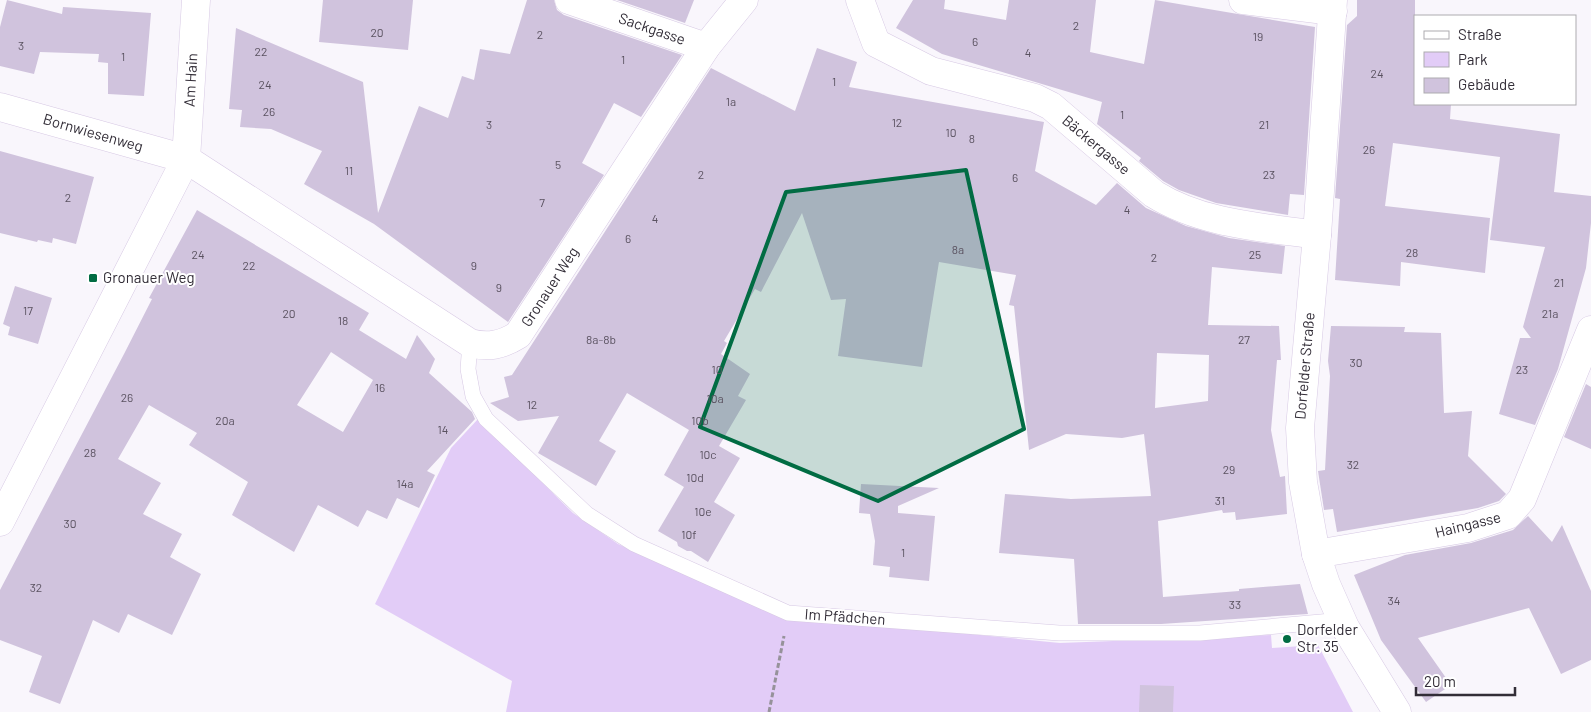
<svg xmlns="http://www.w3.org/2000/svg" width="1591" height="712" viewBox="0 0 1591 712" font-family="Barlow,sans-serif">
	<rect width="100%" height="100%" fill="#f9f6fc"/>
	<polygon fill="#e2ccf7" points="478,419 573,513 618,544 777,615 1060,643 1271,635 1272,648 1318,645 1353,712 506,712 512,681 375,604 451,448"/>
	<g fill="#d0c3dd" fill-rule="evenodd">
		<polygon points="7,0 62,14 63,7 151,13 144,96 108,94 108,63 98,62 99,54 40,52 34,74 0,66 0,27"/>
		<polygon points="323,0 413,0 408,50 319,42"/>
		<polygon points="527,0 554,0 557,10 564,15 682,55 641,117 614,103 582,163 604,175 508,322 374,224 304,184 322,151 271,129 240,127 242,110 229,109 236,28 363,82 378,213 419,106 448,118 462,76 474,80 480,49 510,54"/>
		<polygon points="617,0 694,0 685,23"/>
		<polygon points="913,0 945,0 944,9 1006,20 1009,0 1096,0 1090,52 1144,64 1155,0 1315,27 1304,195 1290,194 1288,215 1216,203 1179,190 1163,181 1139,161 1141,158 1097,124 1102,102 942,54 896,28"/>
		<polygon points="1357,0 1415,0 1415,104 1451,104 1450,119 1560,134 1554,192 1591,196 1591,223 1586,268 1558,369 1535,425 1499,414 1520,338 1531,338 1523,327 1545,247 1490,240 1500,157 1393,143 1385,206 1490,218 1485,273 1401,262 1400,286 1335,280 1340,199 1335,198 1347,25 1357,16"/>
		<path d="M817,48L857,62L849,87L1044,122L1035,171L1096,205L1117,183L1146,208L1186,226L1229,238L1285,246L1282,274L1212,267L1208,325L1279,326L1281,360H1277L1271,430L1280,477L1285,476L1287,514L1236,520L1235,512L1223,513L1222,510L1158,521L1163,597L1239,591V589L1300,584L1308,614L1161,624H1078L1074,559L999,553L1005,494L1071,499L1151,496L1144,434L1122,438L1066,434L1029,450L1014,306L1009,305L1016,275L939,262L922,367L838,356L846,299L831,300L802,213L761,292L755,289L724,341L727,343L721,354L750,374L738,396L746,400L719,446L740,458L714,502L735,515L708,562L691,551H687L678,546L677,542L658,531L684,487L664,475L689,430L627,393L599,441L616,451L596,486L538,453L559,416L518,421L490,403L509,397L504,377L512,375L711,68L795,111ZM1157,353L1209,355L1208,401L1155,408Z"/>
		<polygon points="0,151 94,177 76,244 53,238 52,243 38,240 37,242 0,233"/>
		<path d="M197,210L369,313L359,330L406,359L417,335L435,359L429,373L472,412L475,419L427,471L435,475L419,508L397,498L387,519L367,510L358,527L318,505L294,552L232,515L248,482L189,445L197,433L149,405L118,459L161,483L143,514L182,534L170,557L201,574L172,635L128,614L119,633L93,620L60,704L29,692L42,656L0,640V590L124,354L152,299L149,298ZM331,352L373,380L343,432L297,405Z"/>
		<polygon points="15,286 52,298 38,344 8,335 10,327 3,324"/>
		<polygon points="1331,326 1405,327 1404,332 1441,333 1444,413 1472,411 1468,456 1506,494 1499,501 1478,508 1337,532 1333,509 1324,510 1318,471 1325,470 1330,376 1328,361"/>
		<polygon points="1586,384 1591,387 1591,449 1564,437"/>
		<polygon points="861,484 939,488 898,506 898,513 935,516 929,581 889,577 890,567 873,565 875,541 870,514 859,513"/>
		<polygon points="1528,516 1552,542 1562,525 1591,591 1591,660 1561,674 1529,608 1418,638 1451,685 1426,702 1381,640 1354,575 1405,555 1471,543 1513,530"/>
		<polygon points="1140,685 1174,686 1173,712 1139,712"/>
	</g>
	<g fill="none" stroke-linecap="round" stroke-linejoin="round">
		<g stroke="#d7c9e4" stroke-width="16">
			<polyline id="lane" points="470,343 468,369 473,396 486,419 587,514 634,544 788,613 1059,633 1200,633 1343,620"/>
		</g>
		<g stroke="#d7c9e4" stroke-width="29">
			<g id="street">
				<polyline points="569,0 706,47"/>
				<path d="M860,0L876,43L931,71L1035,98L1051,106L1154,194C1202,224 1261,227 1317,235"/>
				<polyline points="1243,0 1333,11"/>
				<polyline points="0,107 186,159 196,0"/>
				<polyline points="1316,554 1468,528 1508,515 1522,499 1591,330"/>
			</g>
		</g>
		<g stroke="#d7c9e4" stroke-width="29">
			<g id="secondary">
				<polyline points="1333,0 1317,235 1300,428 1303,482 1316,554 1326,584 1345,627 1397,712"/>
				<path d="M0,522L186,159L470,343C488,348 502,345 518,335L706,47L744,0"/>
			</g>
		</g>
		<polyline stroke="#96929a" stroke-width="3" stroke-dasharray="5 2.5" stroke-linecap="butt" points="769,712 784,636"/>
		<use href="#lane" stroke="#fff" stroke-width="15"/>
		<use href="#street" stroke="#fff" stroke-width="28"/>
		<use href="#secondary" stroke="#fff" stroke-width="28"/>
	</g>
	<path fill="#016c43" fill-opacity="0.2" stroke="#016c43" stroke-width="4" stroke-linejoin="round" d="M966,170L1024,429L878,501L700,427L786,192Z"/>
	<g fill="#016c43" stroke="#fff" stroke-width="2">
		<rect x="88" y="273" width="10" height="10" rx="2.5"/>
		<circle cx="1287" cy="639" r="5"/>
	</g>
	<g text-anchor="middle" stroke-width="4" stroke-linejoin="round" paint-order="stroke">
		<g font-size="12" fill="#5a5260">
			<text x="1076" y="30">2</text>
			<text x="377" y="37">20</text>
			<text x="540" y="39">2</text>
			<text x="1258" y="41">19</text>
			<text x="975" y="46">6</text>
			<text x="21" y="50">3</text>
			<text x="261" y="56">22</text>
			<text x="1028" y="57">4</text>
			<text x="123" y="61">1</text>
			<text x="623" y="64">1</text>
			<text x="1377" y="78">24</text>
			<text x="834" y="86">1</text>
			<text x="265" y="89">24</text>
			<text x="731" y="106">1a</text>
			<text x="269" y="116">26</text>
			<text x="1122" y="119">1</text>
			<text x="897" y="127">12</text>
			<text x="489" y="129">3</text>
			<text x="1264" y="129">21</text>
			<text x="951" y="137">10</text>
			<text x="972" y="143">8</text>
			<text x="1369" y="154">26</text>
			<text x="558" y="169">5</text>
			<text x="349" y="175">11</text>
			<text x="701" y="179">2</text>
			<text x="1269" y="179">23</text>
			<text x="1015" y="182">6</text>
			<text x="68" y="202">2</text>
			<text x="542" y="207">7</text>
			<text x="1127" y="214">4</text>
			<text x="655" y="223">4</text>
			<text x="628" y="243">6</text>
			<text x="958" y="254">8a</text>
			<text x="1412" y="257">28</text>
			<text x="198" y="259">24</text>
			<text x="1255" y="259">25</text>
			<text x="1154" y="262">2</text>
			<text x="249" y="270">22</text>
			<text x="474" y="270">9</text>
			<text x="1559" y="287">21</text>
			<text x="499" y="292">9</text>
			<text x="28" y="315">17</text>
			<text x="289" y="318">20</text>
			<text x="1550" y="318">21a</text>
			<text x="343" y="325">18</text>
			<text x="601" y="344">8a-8b</text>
			<text x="1244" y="344">27</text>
			<text x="1356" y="367">30</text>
			<text x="717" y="374">10</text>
			<text x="1522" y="374">23</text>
			<text x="380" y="392">16</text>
			<text x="127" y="402">26</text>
			<text x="715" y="403">10a</text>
			<text x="532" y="409">12</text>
			<text x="225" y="425">20a</text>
			<text x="700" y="425">10b</text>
			<text x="443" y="434">14</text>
			<text x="90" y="457">28</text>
			<text x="708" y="459">10c</text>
			<text x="1353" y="469">32</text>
			<text x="1229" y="474">29</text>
			<text x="695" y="482">10d</text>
			<text x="405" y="488">14a</text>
			<text x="1220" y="505">31</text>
			<text x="703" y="516">10e</text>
			<text x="70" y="528">30</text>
			<text x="689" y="539">10f</text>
			<text x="903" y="557">1</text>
			<text x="36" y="592">32</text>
			<text x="1394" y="605">34</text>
			<text x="1235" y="609">33</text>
		</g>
		<g font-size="15" fill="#322d37" stroke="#fff">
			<text transform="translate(652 29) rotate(19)" y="5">Sackgasse</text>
			<text transform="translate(191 80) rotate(-87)" y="5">Am Hain</text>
			<text transform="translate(93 133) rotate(16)" y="5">Bornwiesenweg</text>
			<text transform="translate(1096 145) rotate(40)" y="5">Bäckergasse</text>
			<text transform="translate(550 287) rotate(-57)" y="5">Gronauer Weg</text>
			<text transform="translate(1305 366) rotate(-85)" y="5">Dorfelder Straße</text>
			<text transform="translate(1468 525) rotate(-14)" y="5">Haingasse</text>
			<text transform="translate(845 617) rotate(4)" y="5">Im Pfädchen</text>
		</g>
		<g font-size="15" fill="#322d37" stroke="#fff" text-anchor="start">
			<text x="103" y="283">Gronauer Weg</text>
			<text x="1297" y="635">Dorfelder<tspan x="1297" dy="17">Str. 35</tspan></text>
		</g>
	</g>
	<rect x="1414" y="15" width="162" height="90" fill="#ffffff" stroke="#adabaf"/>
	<rect x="1424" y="31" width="25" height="8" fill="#ffffff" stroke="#adabaf"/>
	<text x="1458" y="40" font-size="15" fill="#322d37">Straße</text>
	<rect x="1424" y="52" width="25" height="15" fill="#e2ccf7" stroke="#adabaf"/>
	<text x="1458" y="65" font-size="15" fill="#322d37">Park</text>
	<rect x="1424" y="78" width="25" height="15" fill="#d0c3dd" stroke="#adabaf"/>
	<text x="1458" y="90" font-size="15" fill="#322d37">Gebäude</text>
	<path d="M1416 687v8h99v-8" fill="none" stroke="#322d37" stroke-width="2.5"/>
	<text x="1424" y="687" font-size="15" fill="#322d37" stroke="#ffffff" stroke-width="4" paint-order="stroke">20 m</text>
</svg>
